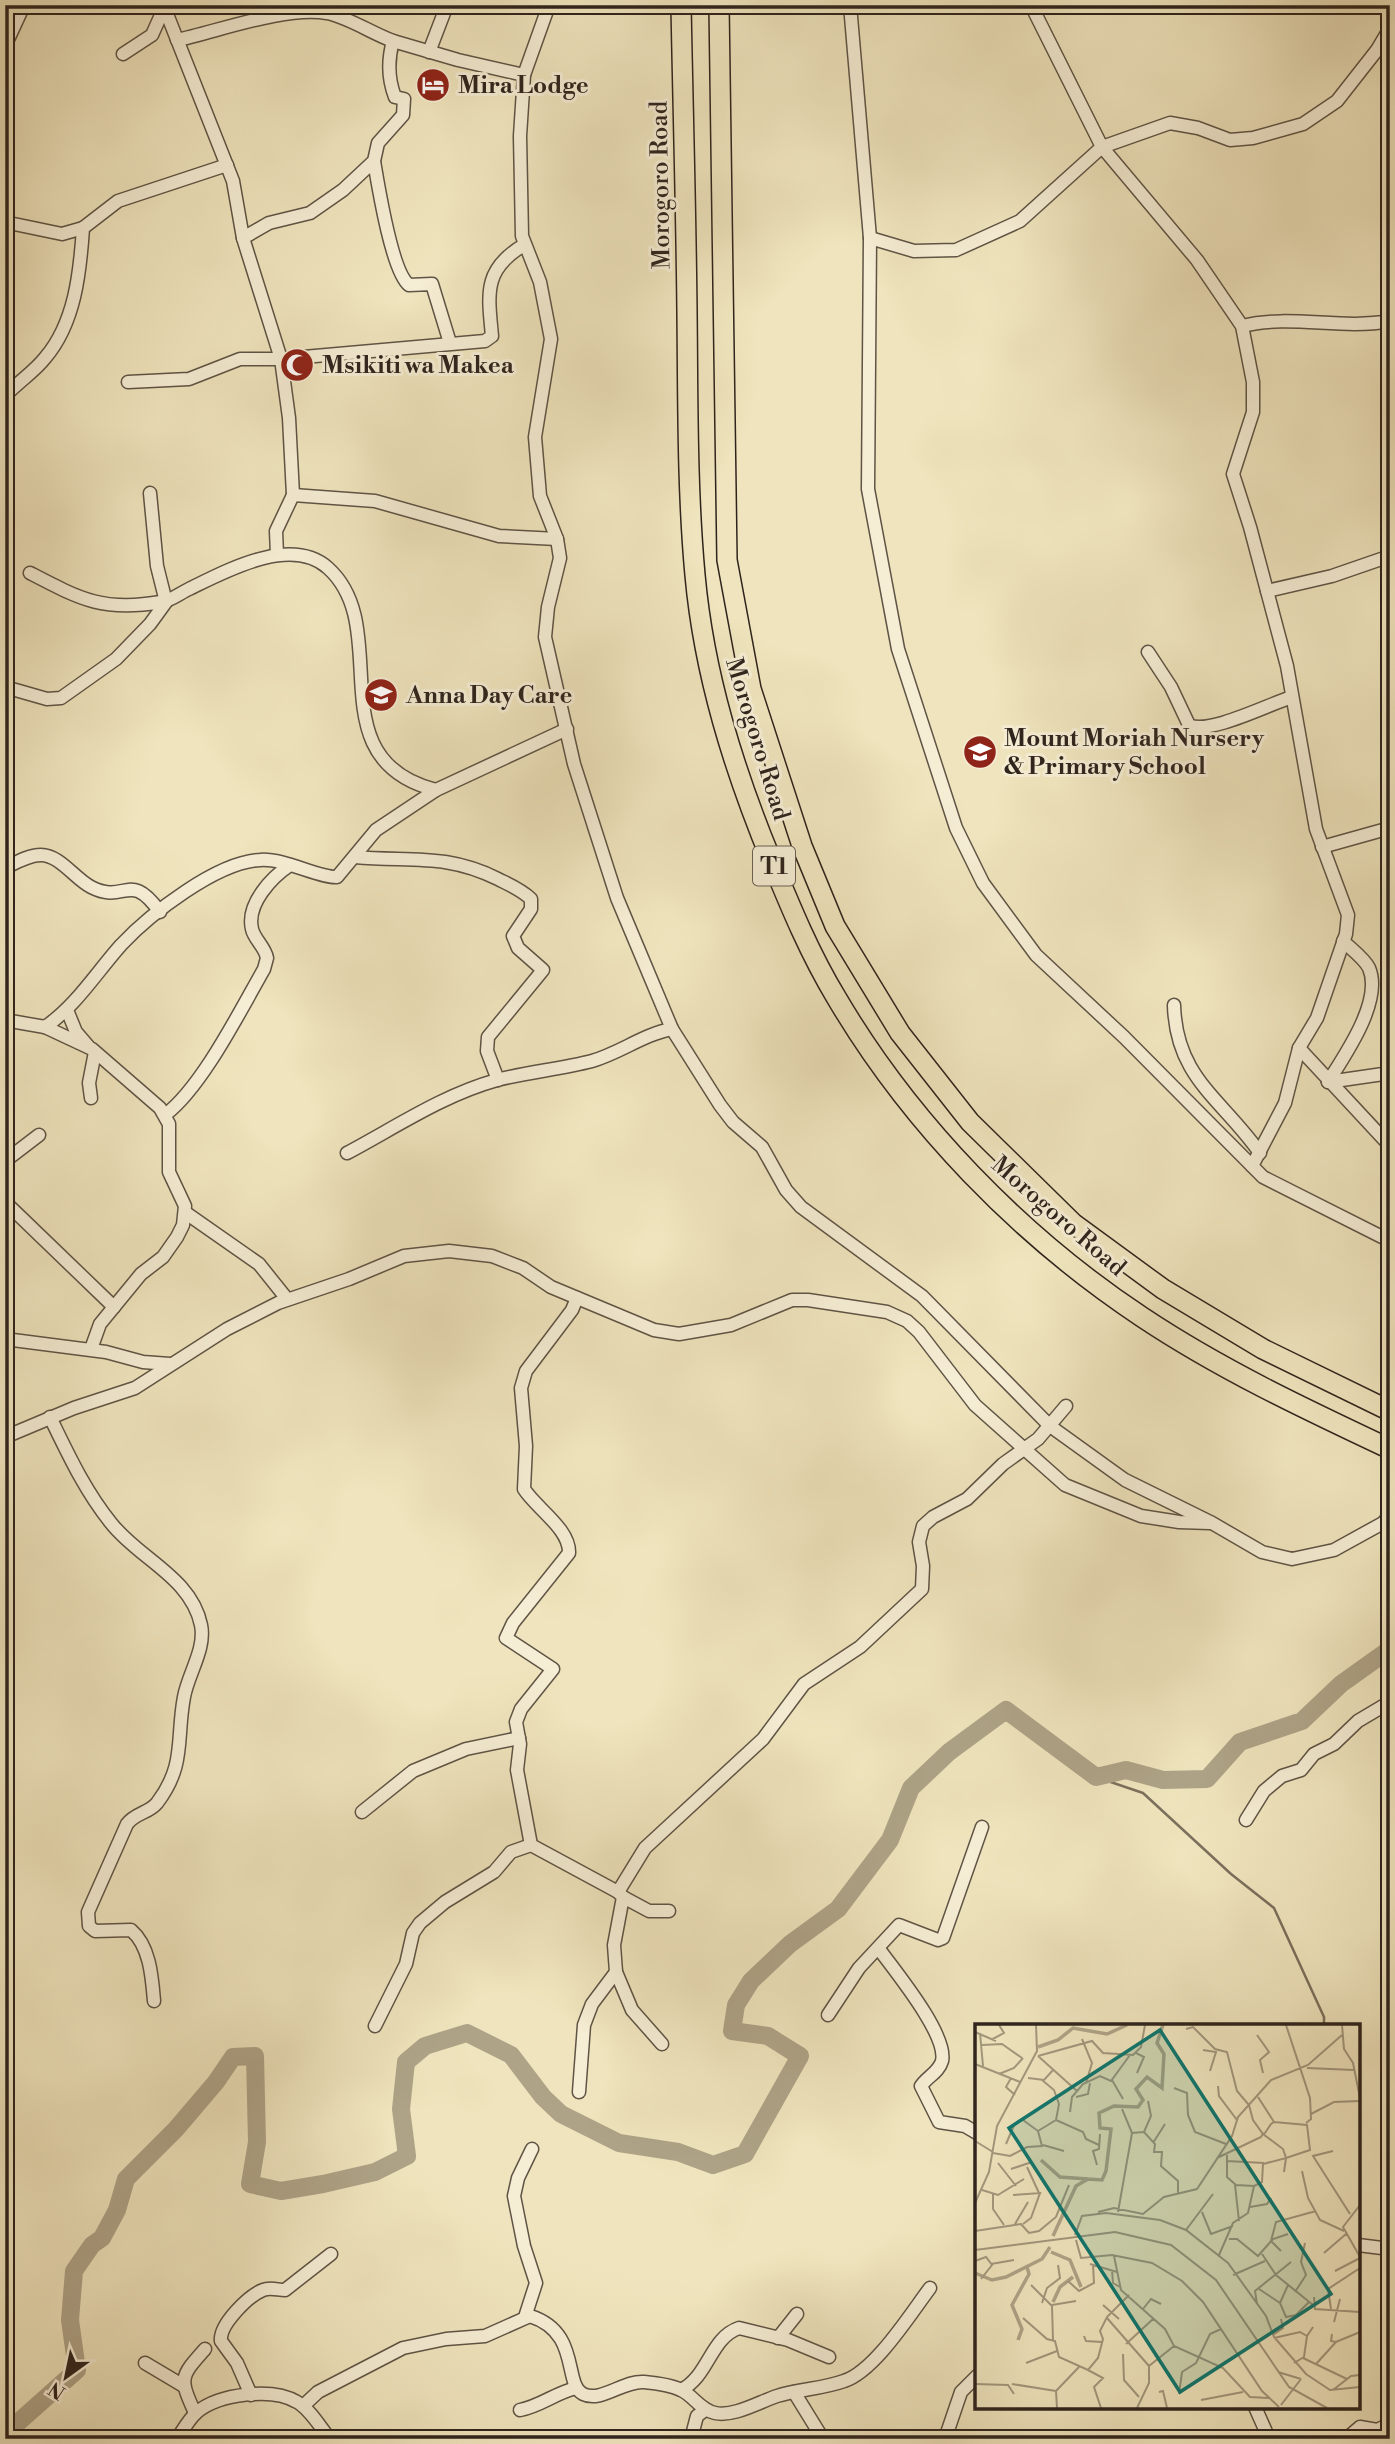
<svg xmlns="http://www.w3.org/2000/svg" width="1395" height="2444" viewBox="0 0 1395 2444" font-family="'Libre Bodoni',serif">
	<rect width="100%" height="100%" fill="#efe4bd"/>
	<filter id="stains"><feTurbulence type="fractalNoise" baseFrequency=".00286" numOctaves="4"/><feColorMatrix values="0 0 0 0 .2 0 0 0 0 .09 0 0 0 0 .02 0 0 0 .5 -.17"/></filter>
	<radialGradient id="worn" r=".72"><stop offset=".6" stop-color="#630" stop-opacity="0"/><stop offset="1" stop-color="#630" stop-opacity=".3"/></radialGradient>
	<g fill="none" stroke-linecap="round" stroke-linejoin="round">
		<polyline stroke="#7b705d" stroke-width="2.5" points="1096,1777 1143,1793 1231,1874 1274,1908 1324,2017 1324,2026"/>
		<polyline stroke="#aea387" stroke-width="18" points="5,2434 77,2370 70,2320 74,2271 92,2245 102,2238 117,2210 126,2179 176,2129 216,2082 233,2057 255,2056 257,2142 250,2184 281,2191 323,2184 375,2172 407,2156 401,2109 406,2062 425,2046 467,2033 511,2055 543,2097 561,2114 619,2143 678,2152 713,2165 745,2154 800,2056 768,2036 732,2031 736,2005 751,1981 790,1944 838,1909 890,1840 911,1788 949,1752 1006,1710 1096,1777 1126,1770 1163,1780 1207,1779 1240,1742 1302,1721 1341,1684 1390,1649"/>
		<g stroke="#5f5445" stroke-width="15">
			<g id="minor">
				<polyline points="549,5 524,75 520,136 522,236 540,282 551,339 535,437 540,496 557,539 560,558 548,607 545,637 574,764 617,898 672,1029 720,1105 733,1122 762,1147 786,1190 801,1207 922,1296 1050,1426 1125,1480 1212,1523 1262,1552 1292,1559 1334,1550 1383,1523 1390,1515"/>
				<polyline points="850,5 870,238 868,489 898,649 956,828 983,883 1036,955 1124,1037 1263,1177 1390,1241"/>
				<polyline points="1031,5 1102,147 1197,260 1242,326 1253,382 1253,412 1233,474 1250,527 1287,666 1316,829 1348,915 1346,934 1317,1018 1299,1048 1285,1103 1252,1166"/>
				<polyline points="165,9 233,181 243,238 281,359 289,418 293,495 276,531 277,555"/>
				<path d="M177,40C219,31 285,6 327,13C350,18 371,33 393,41C388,59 388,79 395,97L404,99L403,115L378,143L374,161L343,190L310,213L269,223L243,238"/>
				<polyline points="393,41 458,60 524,75"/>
				<polyline points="5,46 24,5"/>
				<polyline points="429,52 447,5"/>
				<polyline points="123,54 152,35 165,6"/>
				<path d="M374,161C378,185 392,272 409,285L432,284L450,343"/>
				<polyline points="5,228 14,224 62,234 83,228"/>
				<polyline points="870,238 914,251 956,250 1020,221 1102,147 1170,123 1198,128 1230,140 1253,138 1303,124 1337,101 1377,50 1390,28"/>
				<path d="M1242,326C1290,314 1341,330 1390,321"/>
				<path d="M128,382L189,379L240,359H281L485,341L492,336C488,294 483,269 524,245"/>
				<path d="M5,396C18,382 34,372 45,358C75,323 80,273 83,228L118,201L227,165"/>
				<polyline points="293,495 375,501 499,536 557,539"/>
				<path d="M30,573C80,599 103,612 161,602C171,601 180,593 189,589C226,571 291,535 328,568C396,629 314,759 436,790"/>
				<polyline points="1267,591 1332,576 1390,556"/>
				<path d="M1148,652L1171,687L1189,725C1209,735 1269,704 1292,697"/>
				<polyline points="5,687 47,699 61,698 116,659 150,624 166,602 157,566 150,493"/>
				<polyline points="1322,847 1390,828"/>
				<path d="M355,857C410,862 446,853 498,879C510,885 522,890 531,899V909L513,936L518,948L543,970L488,1037L487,1051L498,1080"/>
				<path d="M5,868C15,863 28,855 41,855C60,855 75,879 91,887C126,905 129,869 160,912"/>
				<path d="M1174,1005C1176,1078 1222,1099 1260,1153"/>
				<polyline points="67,1010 76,1032 88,1046"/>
				<path d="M5,1020L45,1027C76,1006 96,973 121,945C150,914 217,862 260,860C284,858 319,878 337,877L376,830L436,790L567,729"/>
				<polyline points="45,1027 92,1049 160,1108 169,1124 169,1172 185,1206 183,1225 177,1237 163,1257 141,1274 100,1324 91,1349"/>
				<polyline points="1299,1048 1390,1146"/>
				<path d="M1328,1082C1345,1055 1383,1001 1369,968C1364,958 1351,949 1343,941"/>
				<polyline points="1328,1082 1390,1073"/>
				<polyline points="91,1098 89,1083 95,1052"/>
				<path d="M165,1115C202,1087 240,1011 264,969L267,958C265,947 254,939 252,929C246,904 272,877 290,865"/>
				<path d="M347,1153C396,1127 443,1095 497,1080C528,1072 561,1069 592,1061C620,1053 644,1034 672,1029"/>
				<polyline points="5,1161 39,1135"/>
				<polyline points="5,1202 114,1307"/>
				<polyline points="186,1213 259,1264 287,1299"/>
				<path d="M577,1298L572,1310L526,1371L521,1388L526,1446L524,1489C536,1508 570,1529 569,1553L513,1623L506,1638L553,1669L521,1709L516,1722L520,1744L517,1770L531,1845L618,1892L645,1848L763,1739L804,1684L860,1647L922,1589L923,1566L919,1542L923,1526L933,1517L967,1499L1003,1464L1038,1439L1066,1406"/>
				<polyline points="5,1339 106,1352 143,1362 170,1364"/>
				<path d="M50,1417C68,1454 85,1491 111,1523C139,1559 191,1577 201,1625C206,1649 188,1674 184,1697C176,1739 186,1765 157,1803C149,1813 135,1813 127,1824L88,1912L89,1926L95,1931L131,1930C150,1946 152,1977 154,2001"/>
				<polyline points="5,1437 74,1408 135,1388 227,1329 278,1303 349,1279 404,1256 449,1251 492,1256 523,1268 551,1287 654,1330 679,1334 731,1325 792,1300 808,1300 887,1312 907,1321 919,1332 975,1405 1065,1485 1141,1516 1179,1522 1210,1523"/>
				<polyline points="362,1812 413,1771 466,1749 519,1738"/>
				<polyline points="1246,1820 1264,1791 1282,1776 1301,1770 1314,1754 1334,1744 1358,1721 1390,1702"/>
				<polyline points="623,1897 649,1911 669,1911"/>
				<path d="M879,1949C895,1971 948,2035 942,2061C939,2072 927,2077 921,2086L939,2122L965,2126L977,2133"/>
				<polyline points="616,1972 632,2010 662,2044"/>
				<polyline points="828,2015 859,1968 899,1925 938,1940 943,1938 982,1827"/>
				<polyline points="375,2026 406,1964 413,1933 420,1923 445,1902 494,1872 511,1852 531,1845"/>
				<polyline points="579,2092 584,2025 592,2004 616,1972 614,1945 623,1897 618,1892"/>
				<polyline points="1388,2121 1390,2118"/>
				<polyline points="1358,2245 1390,2249"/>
				<polyline points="525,2317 536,2283 524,2246 514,2196 518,2178 532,2149"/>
				<polyline points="778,2338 797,2314"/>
				<polyline points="145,2363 182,2385"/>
				<path d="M681,2390C709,2376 710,2338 739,2328L788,2340L829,2357"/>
				<polyline points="794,2392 823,2439"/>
				<path d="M251,2395L237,2363L221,2341C219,2325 248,2296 263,2290C270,2287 278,2290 285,2290L331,2254"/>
				<path d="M303,2406L318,2392L403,2348L446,2339L485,2336L530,2316C581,2332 563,2384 583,2394C601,2403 624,2380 644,2382C655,2383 671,2385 681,2390C694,2396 700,2410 715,2413C734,2417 759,2402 777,2396C799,2389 822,2389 844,2381C875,2371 911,2313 930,2288"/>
				<polyline points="1255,2407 1267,2434"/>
				<path d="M520,2410C541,2406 555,2393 576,2388"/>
				<path d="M195,2413C179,2378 180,2377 205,2349"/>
				<path d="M177,2439C183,2430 189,2419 197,2412C219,2394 272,2387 297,2402C310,2409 320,2427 330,2439"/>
				<polyline points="691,2439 697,2416 705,2410"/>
				<polyline points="945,2439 961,2392 977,2376"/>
				<polyline points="1346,2439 1360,2427 1377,2430 1390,2424"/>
			</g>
		</g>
		<g stroke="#2f241d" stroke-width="22">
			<g id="trunk">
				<path d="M681,5C683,108 686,210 687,312C688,400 687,488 695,575C704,675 734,770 772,862C791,908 810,954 836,997C910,1123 1020,1236 1142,1317C1220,1369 1305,1409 1390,1449"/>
				<polyline points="719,5 727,560 751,689 802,846 835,926 900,1033 970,1122 1074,1224 1163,1289 1263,1349 1390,1411"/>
			</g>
		</g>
		<use href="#minor" stroke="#f5edd4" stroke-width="12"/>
		<use href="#trunk" stroke="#efe4bd" stroke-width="19"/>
	</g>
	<defs>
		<g id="hotel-disc" transform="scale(1.75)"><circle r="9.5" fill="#8f2418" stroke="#f5edd4"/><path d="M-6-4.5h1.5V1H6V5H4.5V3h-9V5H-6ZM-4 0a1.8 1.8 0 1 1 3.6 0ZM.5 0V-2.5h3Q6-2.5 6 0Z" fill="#fff"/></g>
		<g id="mosque-disc" transform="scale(1.75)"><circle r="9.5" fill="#8f2418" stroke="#f5edd4"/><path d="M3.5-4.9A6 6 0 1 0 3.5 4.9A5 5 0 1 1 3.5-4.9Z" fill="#fff"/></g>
		<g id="school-disc" transform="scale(1.75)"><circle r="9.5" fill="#8f2418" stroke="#f5edd4"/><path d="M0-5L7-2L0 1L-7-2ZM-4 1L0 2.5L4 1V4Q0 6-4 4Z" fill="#fff"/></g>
	</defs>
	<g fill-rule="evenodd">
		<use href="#hotel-disc" x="433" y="85"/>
		<use href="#mosque-disc" x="297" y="365"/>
		<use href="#school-disc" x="381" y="695"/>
		<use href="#school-disc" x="980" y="752"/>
	</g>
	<g text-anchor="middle" stroke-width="6" stroke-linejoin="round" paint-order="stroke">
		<rect fill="#f5edd4" stroke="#6a6054" stroke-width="2" x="753" y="846.5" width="42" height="39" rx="5"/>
		<g font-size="23" font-weight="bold" fill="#2f241d">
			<text x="774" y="874">T1</text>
		</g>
		<g font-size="24" font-weight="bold" fill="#2f241d" stroke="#f5edd4" text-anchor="start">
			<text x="458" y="93">Mira Lodge</text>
			<text x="322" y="373">Msikiti wa Makea</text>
			<text x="406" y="703">Anna Day Care</text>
			<text x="1004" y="746">Mount Moriah Nursery<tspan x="1004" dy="28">&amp; Primary School</tspan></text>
		</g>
		<g font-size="24" fill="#2f241d" stroke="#f5edd4">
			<text transform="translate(660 185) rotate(-91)" y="8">Morogoro Road</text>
			<text transform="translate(758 739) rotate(73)" y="8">Morogoro Road</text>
			<text transform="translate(1059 1216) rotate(41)" y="8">Morogoro Road</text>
		</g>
	</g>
	<g transform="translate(975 2024)">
		<rect width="385" height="385" fill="#efe4bd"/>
		<path fill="none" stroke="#aea387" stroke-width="3.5" d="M63,23L83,16L98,4L132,10L152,1M66,136L85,153L113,155M78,212L101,162L113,155L127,156L131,147L136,105L125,104L124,89L139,82L163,83L168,76L161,65L172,53L187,64L189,30L182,19L188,1M76,228L95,236L106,263M0,249L17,256L31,253L67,235L75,223M78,278L85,263L98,253M43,316L47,305L37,281L54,250L52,243"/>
		<path fill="none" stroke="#a2977d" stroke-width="2" d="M311,1L335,74L336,95L331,99M367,1L369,25L378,39L385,74M211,5L218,3L240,25L252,28L262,67L274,81L278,96L288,110L308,125L311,134L335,126L332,101L299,98L296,100L290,109L288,110L287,111L286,113L242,134M0,8L21,17M5,9L8,42M282,11L294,28L285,36L288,49M107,15L117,39L111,59M16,16L29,9L24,1M7,21L27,20L47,34M228,26L241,28L235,47M161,29L169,33L162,49M63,32L117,17L128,29L158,31L166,23L170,1M63,32L102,67M0,40L45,58M332,44L379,46M24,50L39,44L48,34M36,54L31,63L40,71M53,54L69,56L79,45M137,56L148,75M243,62L244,72L262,96M199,64L212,69L213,91L220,108L251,120M101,73L113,70L115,59M283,73L299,98M147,85L157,109M95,88L97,73L108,60L125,52L136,57L155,31M336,90L359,78L385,77M81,96L108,108L111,115L124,121M63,107L81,96L84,80L79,66L67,56M169,108L176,92L173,77M0,117L18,128M178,119L190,100M31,120L40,99M68,121L89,127M358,127L338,132L375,190M18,129L35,132L52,123L67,122L63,107L48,96M252,131V153L261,161L279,162M252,137L289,139M23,139L41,162M122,141L118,127L124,125L125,110M52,143L64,169M36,145L57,138M327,147L333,174L345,196L369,207M260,161L264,197M7,166L23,171L49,155M18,170V185L29,201M38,171L65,169L56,194L48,200M0,179L14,148L22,102L62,27L61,1M385,181L368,203L385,233M275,183L292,180L296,174M123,188L139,184L168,190L189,173L222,165L257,112L263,93L296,56L333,41L367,11M143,188L157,109L169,108L180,120L179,128H187L186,142L203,157V170M227,188L236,210L258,202M40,200L53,178M211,206L238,170M0,207L46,200L54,209L64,207L81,193L94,161M100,211L107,192L131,189L185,196L211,206L253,239L291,292L299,313L331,350L355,366L385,363M254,215H262L283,232L298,215L313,210M101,216L106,234L137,231L177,239L207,257L228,278L287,367L304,383M0,226L140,208L196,221L241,256L314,363L352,384M306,227L296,217L301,198L341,187M349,229L371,210M287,230L301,251L338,281M244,231L258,199L273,189L279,162L287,158L288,140L311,134L309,148M139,232L146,266L190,305L199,322L248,344L275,373L293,374M0,237L11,233L17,241L6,255M16,240L39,236M115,240L142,248M137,246L138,259L145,263M360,247L385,234M258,251L290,237M93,257L104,267L119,259L118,241M56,261L77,282L78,316M313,261L305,279L311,293L321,291L334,278M284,265L305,279M320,268L331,251L326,238L330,219M339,273L340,285L385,288M67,279L72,264L85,254L83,241M282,280L280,267L316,238M77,281L101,277M128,281L144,295M168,285L176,275L186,280M356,285L353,265L385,244M48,294L72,315L80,317L84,333L113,346L123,334L128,315L125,307L132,293L154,271M132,294L174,342M359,298L365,275M357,310L356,317L361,318L385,308M298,311L308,304L306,295M109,312L111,317L127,318M299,314L325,308L332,312L338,303M151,320L178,295M148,330L149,356L164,373M328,334L372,355M51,339L82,327M319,339L329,333L332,312M341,340L361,318M113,346L128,354L119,363L126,384M303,348L326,355M0,360L33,361L39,370M37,360L81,367M358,366L376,352L385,351M184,368L188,367L192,384M204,370L207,348L221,339L235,310L246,305M226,376L268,368M306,381L326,355M82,384L81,367L104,343M162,384L174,359V342L199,322"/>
		<path fill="#0f766e" fill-opacity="0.15" stroke="#0f766e" stroke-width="3.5" d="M185,6L356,270L205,368L34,104Z"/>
		<rect width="385" height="385" fill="none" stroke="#2f241d" stroke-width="3.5"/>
	</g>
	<rect width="1395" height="2444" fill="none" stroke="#efe4bd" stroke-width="28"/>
	<rect x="7" y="7" width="1381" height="2430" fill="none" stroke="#2f241d" stroke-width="3.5"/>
	<rect x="14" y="14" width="1367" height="2416" fill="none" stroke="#2f241d" stroke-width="2"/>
	<g transform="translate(66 2377) rotate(213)" stroke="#f5edd4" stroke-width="5" paint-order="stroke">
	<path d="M0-5L12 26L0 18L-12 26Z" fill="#2f241d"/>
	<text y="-10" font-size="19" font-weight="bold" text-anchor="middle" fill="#2f241d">N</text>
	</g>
	<rect width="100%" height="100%" filter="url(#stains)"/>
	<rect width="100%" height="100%" fill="url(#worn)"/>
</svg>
